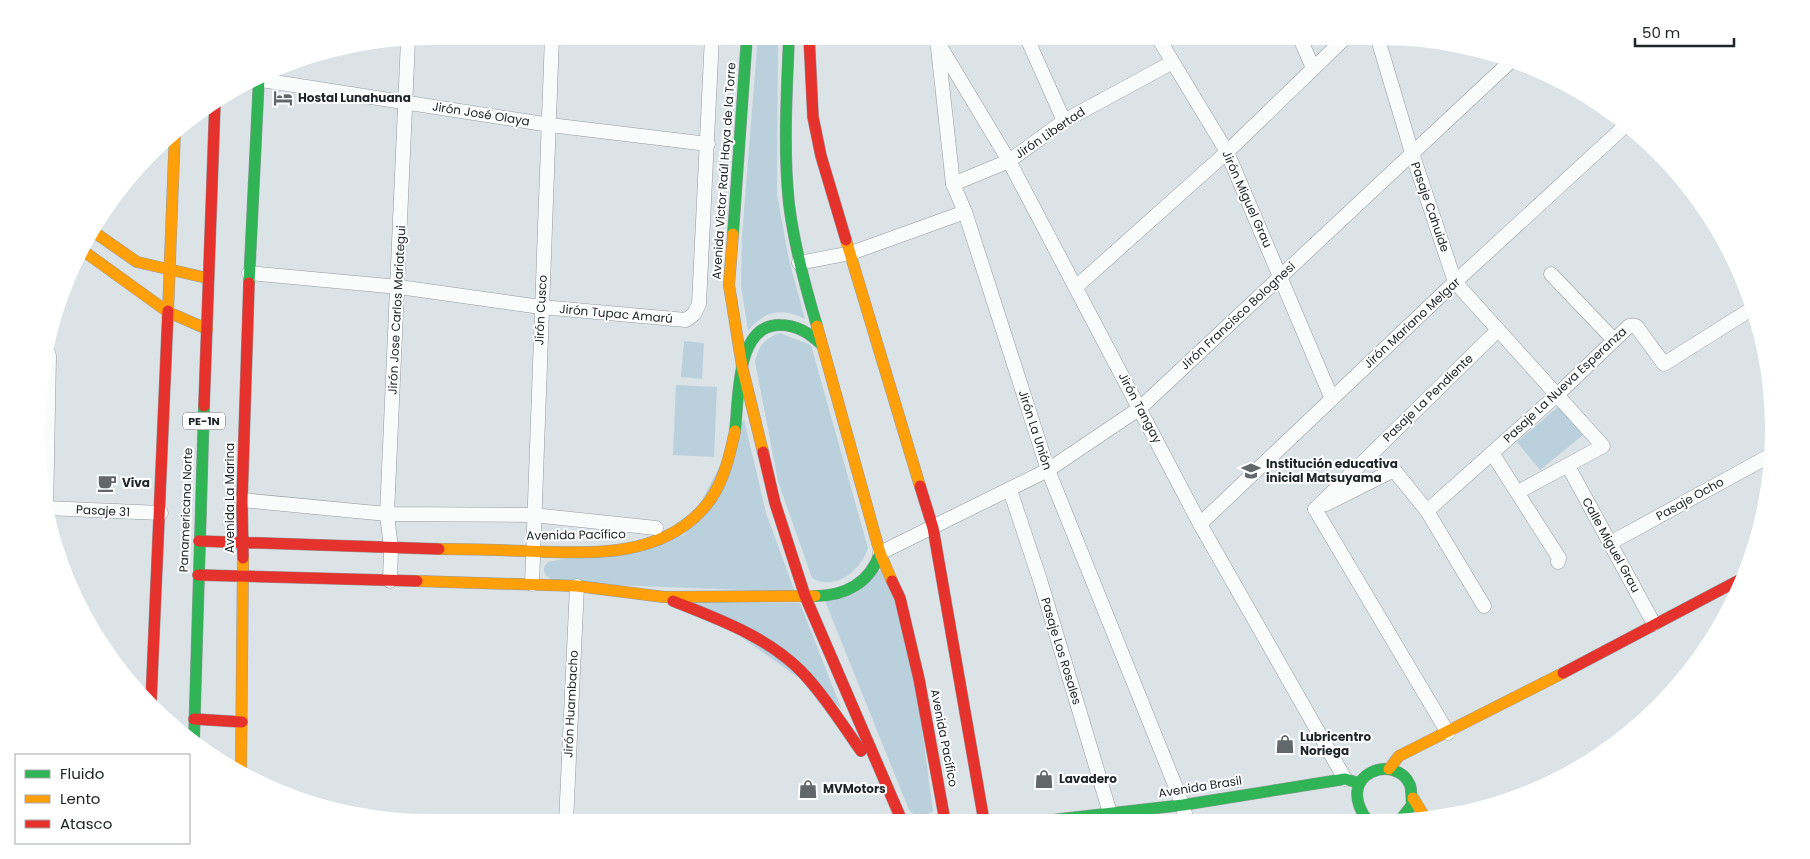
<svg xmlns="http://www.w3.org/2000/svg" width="1810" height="859" viewBox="0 0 1810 859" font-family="Poppins,sans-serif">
	<rect width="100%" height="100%" fill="#dce3e7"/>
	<g fill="#bad0dd">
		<path d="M758,36H778L777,194L789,260L805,319C783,307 763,311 748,331L741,285L742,236Z"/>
		<path d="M780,333L811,345L868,548C861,570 835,592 812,578L778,481L755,362C758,346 765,338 780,333Z"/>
		<polygon points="684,341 704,343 702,379 681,377"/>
		<polygon points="676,385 717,387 714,457 673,455"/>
		<polygon points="1559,406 1583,435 1540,470 1517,442"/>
		<path d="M744,419L766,513L795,592L559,583C551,579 543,577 544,567L548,562L684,535Z"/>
		<path d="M886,567L914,668L933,811C924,818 916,818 909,810L825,601Z"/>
		<polygon points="692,602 800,603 841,708"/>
	</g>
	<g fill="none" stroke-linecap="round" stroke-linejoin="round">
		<g stroke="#959a9d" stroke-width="15">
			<g id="street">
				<polyline points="934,36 1009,161 1200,524 1345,779"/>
				<polyline points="1026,36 1064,121"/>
				<polyline points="1157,36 1227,152 1332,399"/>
				<polyline points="1299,36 1313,68"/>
				<polyline points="1377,36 1412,153 1455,282 1603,446 1518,492"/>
				<polyline points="938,48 953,184 965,212 1048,470 1179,795 1187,820"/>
				<polyline points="255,79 550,125 708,144"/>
				<polyline points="953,184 1009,161 1064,121 1171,63"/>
				<polyline points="799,263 851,253 965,212"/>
				<polyline points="249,273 399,287 541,307 686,320 694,314 699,304 712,36"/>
				<polyline points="1551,274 1614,340"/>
				<polyline points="1076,287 1227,152 1347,36"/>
				<polyline points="46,347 49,356 46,512"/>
				<polyline points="1492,453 1559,558 1558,562"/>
				<polyline points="1568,466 1654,624"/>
				<polyline points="1010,490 1040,580 1110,813"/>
				<polyline points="242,500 387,514 533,515 656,528"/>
				<polyline points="1326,504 1394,470 1427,511 1484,606"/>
				<polyline points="45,508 161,513"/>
				<polyline points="1315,509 1448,733"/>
				<polyline points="1315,509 1498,330"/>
				<polyline points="1427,511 1558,394 1629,326 1636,326 1664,364 1753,308"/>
				<polyline points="1200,524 1455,282 1626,125"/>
				<polyline points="1610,543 1771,455"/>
				<polyline points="880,553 1048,470 1140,408 1512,60"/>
				<polyline points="390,581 391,548 387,514 408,40"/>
				<polyline points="532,584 552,36"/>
				<polyline points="566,822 577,586"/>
			</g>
		</g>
		<g stroke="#959a9d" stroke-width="12">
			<g id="fast">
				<path d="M789,36C787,91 783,148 789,204C794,245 805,286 817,326"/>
				<polyline points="733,234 747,36"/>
				<polyline points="249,283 259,77"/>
				<path d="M735,431C739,400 735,324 780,325C797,325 809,333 821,344"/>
				<path d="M815,596C845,596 870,583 880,553"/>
				<polyline points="194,740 204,406"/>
				<path d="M1367,820C1333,772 1397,753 1410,785C1412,791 1411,799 1412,805L1401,819"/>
				<polyline points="1043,821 1183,805 1345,779 1359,783"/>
			</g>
		</g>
		<g stroke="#959a9d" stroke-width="12">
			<g id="slow">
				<polyline points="91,230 137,262 207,278"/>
				<polyline points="733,234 729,285 742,366 763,452"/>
				<polyline points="846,240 920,486"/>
				<polyline points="82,250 168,312 207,329"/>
				<polyline points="168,311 175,130"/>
				<polyline points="817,326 880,553 892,581"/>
				<path d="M439,549C468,549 497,550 527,551C587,553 657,559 702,510C722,489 729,459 735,431"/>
				<polyline points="417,581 577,586 664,597 815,596"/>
				<polyline points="241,769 243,558"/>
				<polyline points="1389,769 1399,756 1563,673"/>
				<polyline points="1413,798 1426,819"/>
			</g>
		</g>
		<g stroke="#959a9d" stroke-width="12">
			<g id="jam">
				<polyline points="809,36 813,117 821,156 846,240"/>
				<polyline points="204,406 215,102"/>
				<polyline points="763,452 775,503 805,596 902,821"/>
				<polyline points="920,486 933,528 984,821"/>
				<polyline points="199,541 439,549"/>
				<polyline points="243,558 242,500 249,283"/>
				<polyline points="198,575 417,581"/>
				<polyline points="892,581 900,598 919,679 945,821"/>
				<path d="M673,601C718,619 766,636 801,671C824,695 842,724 861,751"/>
				<polyline points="1563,673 1745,577"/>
				<polyline points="151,702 168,311"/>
				<polyline points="194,719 242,722"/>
			</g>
		</g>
		<use href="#street" stroke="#fafbfb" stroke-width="14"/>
		<use href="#fast" stroke="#30b455" stroke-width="11"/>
		<use href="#slow" stroke="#ff9f0a" stroke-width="11"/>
		<use href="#jam" stroke="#e5322d" stroke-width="11"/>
	</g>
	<defs>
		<g id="hotel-bare" transform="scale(1.5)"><path d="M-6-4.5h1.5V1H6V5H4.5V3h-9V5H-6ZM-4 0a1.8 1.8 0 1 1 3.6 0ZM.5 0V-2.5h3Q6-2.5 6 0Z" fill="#62686a" stroke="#fff" stroke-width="2.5" paint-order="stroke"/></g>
		<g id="school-bare" transform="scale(1.5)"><path d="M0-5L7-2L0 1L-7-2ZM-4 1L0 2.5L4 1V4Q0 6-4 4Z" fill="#62686a" stroke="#fff" stroke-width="2.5" paint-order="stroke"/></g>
		<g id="cafe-bare" transform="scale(1.5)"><path d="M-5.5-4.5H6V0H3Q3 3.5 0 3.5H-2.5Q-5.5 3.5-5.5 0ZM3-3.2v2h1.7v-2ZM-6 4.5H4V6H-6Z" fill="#62686a" stroke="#fff" stroke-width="2.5" paint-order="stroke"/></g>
		<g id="shop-bare" transform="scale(1.5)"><path d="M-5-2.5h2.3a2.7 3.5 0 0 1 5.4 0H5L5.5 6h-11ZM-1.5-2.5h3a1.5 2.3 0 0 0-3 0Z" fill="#62686a" stroke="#fff" stroke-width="2.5" paint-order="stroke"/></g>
	</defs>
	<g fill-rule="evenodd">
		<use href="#hotel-bare" x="283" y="98"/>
		<use href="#school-bare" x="1251" y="471"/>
		<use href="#cafe-bare" x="107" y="483"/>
		<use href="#shop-bare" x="1285" y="744"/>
		<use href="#shop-bare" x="1044" y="779"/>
		<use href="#shop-bare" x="808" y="789"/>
	</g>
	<g text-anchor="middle" stroke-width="4" stroke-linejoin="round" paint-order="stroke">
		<rect fill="#fff" stroke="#636668" stroke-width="1" x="183" y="412.5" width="42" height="17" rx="4"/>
		<g font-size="11" font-weight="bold" fill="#202527">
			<text x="204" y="425">PE-1N</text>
		</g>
		<g font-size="12" font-weight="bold" fill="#202527" stroke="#fff" text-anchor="start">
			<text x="298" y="102">Hostal Lunahuana</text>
			<text x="1266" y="468">Institución educativa<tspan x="1266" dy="14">inicial Matsuyama</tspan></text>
			<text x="122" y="487">Viva</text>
			<text x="1300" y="741">Lubricentro<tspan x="1300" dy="14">Noriega</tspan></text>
			<text x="1059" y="783">Lavadero</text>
			<text x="823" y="793">MVMotors</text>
		</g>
		<g font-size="12" fill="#202527" stroke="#fff">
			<text transform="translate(481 114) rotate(9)" y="4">Jirón José Olaya</text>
			<text transform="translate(1050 133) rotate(-34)" y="4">Jirón Libertad</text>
			<text transform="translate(724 171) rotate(-86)" y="4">Avenida Victor Raúl Haya de la Torre</text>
			<text transform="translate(1247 199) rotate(66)" y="4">Jirón Miguel Grau</text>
			<text transform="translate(1430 207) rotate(71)" y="4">Pasaje Cahuide</text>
			<text transform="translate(397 310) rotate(-87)" y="4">Jirón Jose Carlos Mariategui</text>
			<text transform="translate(541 310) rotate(-87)" y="4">Jirón Cusco</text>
			<text transform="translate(616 314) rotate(5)" y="4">Jirón Tupac Amarú</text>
			<text transform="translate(1238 316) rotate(-43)" y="4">Jirón Francisco Bolognesi</text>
			<text transform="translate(1412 323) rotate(-43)" y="4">Jirón Mariano Melgar</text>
			<text transform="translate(1565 385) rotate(-43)" y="4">Pasaje La Nueva Esperanza</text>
			<text transform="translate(1428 398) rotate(-44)" y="4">Pasaje La Pendiente</text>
			<text transform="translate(1140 408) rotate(62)" y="4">Jirón Tangay</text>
			<text transform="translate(1035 430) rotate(72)" y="4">Jirón La Unión</text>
			<text transform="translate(230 498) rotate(-90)" y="4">Avenida La Marina</text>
			<text transform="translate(1690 499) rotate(-29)" y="4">Pasaje Ocho</text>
			<text transform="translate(186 510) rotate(-88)" y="4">Panamericana Norte</text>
			<text transform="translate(103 511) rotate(3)" y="4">Pasaje 31</text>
			<text transform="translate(576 535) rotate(-1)" y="4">Avenida Pacífico</text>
			<text transform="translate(1611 545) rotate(61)" y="4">Calle Miguel Grau</text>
			<text transform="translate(1061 651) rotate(73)" y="4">Pasaje Los Rosales</text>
			<text transform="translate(571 704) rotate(-87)" y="4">Jirón Huambacho</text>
			<text transform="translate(944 738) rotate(79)" y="4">Avenida Pacífico</text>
			<text transform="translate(1200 787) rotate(-9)" y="4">Avenida Brasil</text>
		</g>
	</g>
	<path d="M0 0H1810V859H0ZM429 45H1381A384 384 0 0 1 1765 429V430A384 384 0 0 1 1381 814H429A384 384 0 0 1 45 430V429A384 384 0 0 1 429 45Z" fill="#fff" fill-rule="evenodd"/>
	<rect x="15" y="754" width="175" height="90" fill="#ffffff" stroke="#a6a8a9"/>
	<rect x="25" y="770" width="25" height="8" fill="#30b455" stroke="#a6a8a9"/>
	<text x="60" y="779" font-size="15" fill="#202527">Fluido</text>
	<rect x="25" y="795" width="25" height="8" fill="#ff9f0a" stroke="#a6a8a9"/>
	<text x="60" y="804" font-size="15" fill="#202527">Lento</text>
	<rect x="25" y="820" width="25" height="8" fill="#e5322d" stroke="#a6a8a9"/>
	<text x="60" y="829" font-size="15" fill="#202527">Atasco</text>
	<path d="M1635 38v8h99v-8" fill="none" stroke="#202527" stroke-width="2.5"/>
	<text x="1642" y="38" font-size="15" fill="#202527" stroke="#ffffff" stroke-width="4" paint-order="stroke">50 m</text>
</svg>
